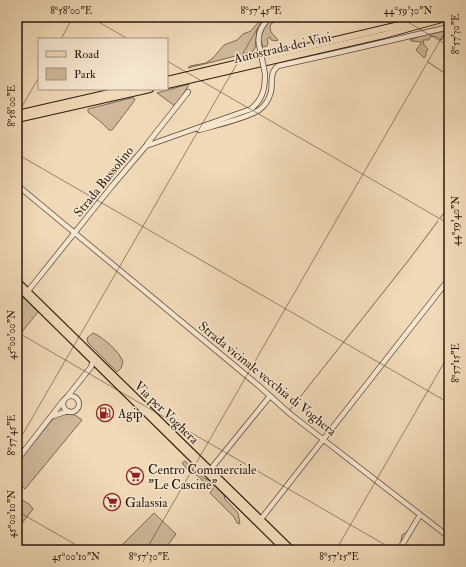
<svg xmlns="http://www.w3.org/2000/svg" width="466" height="567" viewBox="0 0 466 567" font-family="'IM FELL Double Pica',serif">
	<rect width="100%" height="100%" fill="#f0d9b6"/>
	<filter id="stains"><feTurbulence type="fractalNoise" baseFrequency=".005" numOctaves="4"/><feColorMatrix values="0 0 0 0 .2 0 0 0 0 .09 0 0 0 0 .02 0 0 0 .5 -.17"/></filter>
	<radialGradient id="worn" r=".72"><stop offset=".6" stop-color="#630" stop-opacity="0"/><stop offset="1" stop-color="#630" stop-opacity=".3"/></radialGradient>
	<g fill="#cfb99a" stroke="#7d6a55">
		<polygon points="264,17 267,17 257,30 255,48 252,52 188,68 190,66 206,63 213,58 224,45 237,40 243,34 251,31 254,27"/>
		<path d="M274,17H282L271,24L270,27L271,32L278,40L277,41L271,40L270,37L267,39L268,43L267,46L263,47L260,38C264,30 266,21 274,17Z"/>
		<path d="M448,30V32L441,40C437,38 437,36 431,36L429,40H423L424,45L428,49L426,52V56L424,58L416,50L421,44V42L412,41L410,40L428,33H437L439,32H444Z"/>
		<polygon points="189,84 182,97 175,106 157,93"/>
		<polygon points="131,98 134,98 135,100 112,130 109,130 101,122 88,112 88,109"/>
		<polygon points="24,297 38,312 17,338 17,304"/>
		<path d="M93,333C103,337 120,352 123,362L121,368L117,372L88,343L87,338Z"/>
		<polygon points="65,414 75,415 82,420 25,489 17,483 17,463 52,420 57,416"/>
		<path d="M185,461C190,466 195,473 201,476C212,483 219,484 225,497L224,498L238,513L240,524L237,523L234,517L210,493L213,489L209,486L207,488L204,485L205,483L189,468L187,469L182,463Z"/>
		<polygon points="17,495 24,501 29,504 33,509 19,527 17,525"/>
		<polygon points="154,513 176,534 164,550 117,550"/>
	</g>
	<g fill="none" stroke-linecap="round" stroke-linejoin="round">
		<g stroke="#796652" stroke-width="1">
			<polyline points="428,62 449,76"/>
			<polyline points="440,218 449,207"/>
			<polyline points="17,298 18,297"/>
			<polyline points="289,411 408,261 438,221"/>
			<polyline points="401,542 402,535 409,531"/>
		</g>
		<g stroke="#5c4a3a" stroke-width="6">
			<g id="minor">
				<path d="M260,49C256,36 261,25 271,17"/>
				<path d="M199,130C213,126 248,118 259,110C265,106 269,99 271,92C273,82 269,73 278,66L341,52L449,27"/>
				<polyline points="147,144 188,92"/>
				<polyline points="17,185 259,386 289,413 449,537"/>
				<path d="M28,291L112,186L146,146L251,109C263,99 265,89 265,74"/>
				<circle cx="71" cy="404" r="8"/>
				<polyline points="67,397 91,367 93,361"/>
				<polyline points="53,416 68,411"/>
				<polyline points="17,460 63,401"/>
				<polyline points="210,470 270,396"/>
				<polyline points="261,519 449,279"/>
				<polyline points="399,550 420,515"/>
			</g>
		</g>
		<g stroke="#2b1a10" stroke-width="8">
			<g id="major">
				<polyline points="17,281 292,550"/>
				<polyline points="17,286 285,550"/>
			</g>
		</g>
		<g stroke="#2b1a10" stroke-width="8">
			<g id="highway">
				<polyline points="167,80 433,17"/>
				<polyline points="167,85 384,35 449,17"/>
				<polyline points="17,114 127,89"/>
				<polyline points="17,119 150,89"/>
			</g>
		</g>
		<use href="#minor" stroke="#f5e6d0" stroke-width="4.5"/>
		<use href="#major" stroke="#f0d9b6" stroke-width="5.5"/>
		<use href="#highway" stroke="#f0d9b6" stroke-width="6"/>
		<g stroke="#5c4a3a" stroke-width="6" stroke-linecap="butt">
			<polyline id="minor-bridge" points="260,49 265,74"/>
		</g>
		<use href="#minor-bridge" stroke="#f5e6d0" stroke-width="4.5"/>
	</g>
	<path fill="none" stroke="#2b1a10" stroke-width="1" stroke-opacity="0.45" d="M90,17L128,39M399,17L449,46M61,39L73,17M167,61L449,224M17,115L39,77M17,154L449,403M17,332L394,550M17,444L264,17M17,511L85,550M146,550L449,25M336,550L449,354"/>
	<defs>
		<g id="fuel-ring" transform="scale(0.9)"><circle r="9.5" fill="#f5e6d0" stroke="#8f2418" stroke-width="1.5"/><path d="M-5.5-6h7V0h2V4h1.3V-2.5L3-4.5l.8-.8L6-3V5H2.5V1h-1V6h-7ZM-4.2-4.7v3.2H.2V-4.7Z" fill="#8f2418"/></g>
		<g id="supermarket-ring" transform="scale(0.9)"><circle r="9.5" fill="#f5e6d0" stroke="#8f2418" stroke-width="1.5"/><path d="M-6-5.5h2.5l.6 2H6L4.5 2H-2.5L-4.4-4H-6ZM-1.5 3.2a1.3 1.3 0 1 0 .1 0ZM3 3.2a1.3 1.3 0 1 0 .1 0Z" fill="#8f2418"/></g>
	</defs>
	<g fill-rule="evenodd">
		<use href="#fuel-ring" x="105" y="413"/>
		<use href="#supermarket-ring" x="135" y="476"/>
		<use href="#supermarket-ring" x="112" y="502"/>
	</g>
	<g text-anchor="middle" stroke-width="3" stroke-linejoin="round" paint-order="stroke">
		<g font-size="13" fill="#2b1a10" stroke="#f5e6d0">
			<text transform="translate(282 47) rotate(-13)" y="5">Autostrada dei Vini</text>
			<text transform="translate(103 181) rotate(-51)" y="5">Strada Bussolino</text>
			<text transform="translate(268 378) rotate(39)" y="5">Strada vicinale vecchia di Voghera</text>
			<text transform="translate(167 412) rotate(44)" y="5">Via per Voghera</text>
		</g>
		<g font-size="13" fill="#2b1a10" stroke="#f5e6d0" text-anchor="start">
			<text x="118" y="418">Agip</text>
			<text x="148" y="474">Centro Commerciale<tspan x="148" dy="15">"Le Cascine"</tspan></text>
			<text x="125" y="507">Galassia</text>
		</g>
	</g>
	<rect width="466" height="567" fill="none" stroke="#f0d9b6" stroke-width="44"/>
	<rect x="38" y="38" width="130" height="52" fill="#f5e6d0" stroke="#a49483"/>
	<rect x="46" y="51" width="20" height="6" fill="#f0d9b6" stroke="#a49483"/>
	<text x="74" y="58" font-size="12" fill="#2b1a10">Road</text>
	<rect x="46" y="68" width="20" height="12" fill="#cfb99a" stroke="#a49483"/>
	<text x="74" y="78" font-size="12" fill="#2b1a10">Park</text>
	<rect x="22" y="22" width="422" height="523" fill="none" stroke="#2b1a10" stroke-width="1.5"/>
	<g font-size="10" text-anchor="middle" fill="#2b1a10">
		<text x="71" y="14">8°58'00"E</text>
		<text x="261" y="14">8°57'45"E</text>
		<text x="408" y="14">44°59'30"N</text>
		<text transform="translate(455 34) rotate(-90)" y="4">8°57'30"E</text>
		<text transform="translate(11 106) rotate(-90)" y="4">8°58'00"E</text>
		<text transform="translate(455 221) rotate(-90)" y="4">44°59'40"N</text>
		<text transform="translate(11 335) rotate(-90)" y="4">45°00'00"N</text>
		<text transform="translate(455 363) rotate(-90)" y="4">8°57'15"E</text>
		<text transform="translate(11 435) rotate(-90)" y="4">8°57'45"E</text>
		<text transform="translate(11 514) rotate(-90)" y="4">45°00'10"N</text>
		<text x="76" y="560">45°00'10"N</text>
		<text x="149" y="560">8°57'30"E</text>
		<text x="339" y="560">8°57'15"E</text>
	</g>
	<rect width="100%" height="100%" filter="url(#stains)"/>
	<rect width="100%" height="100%" fill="url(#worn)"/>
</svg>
